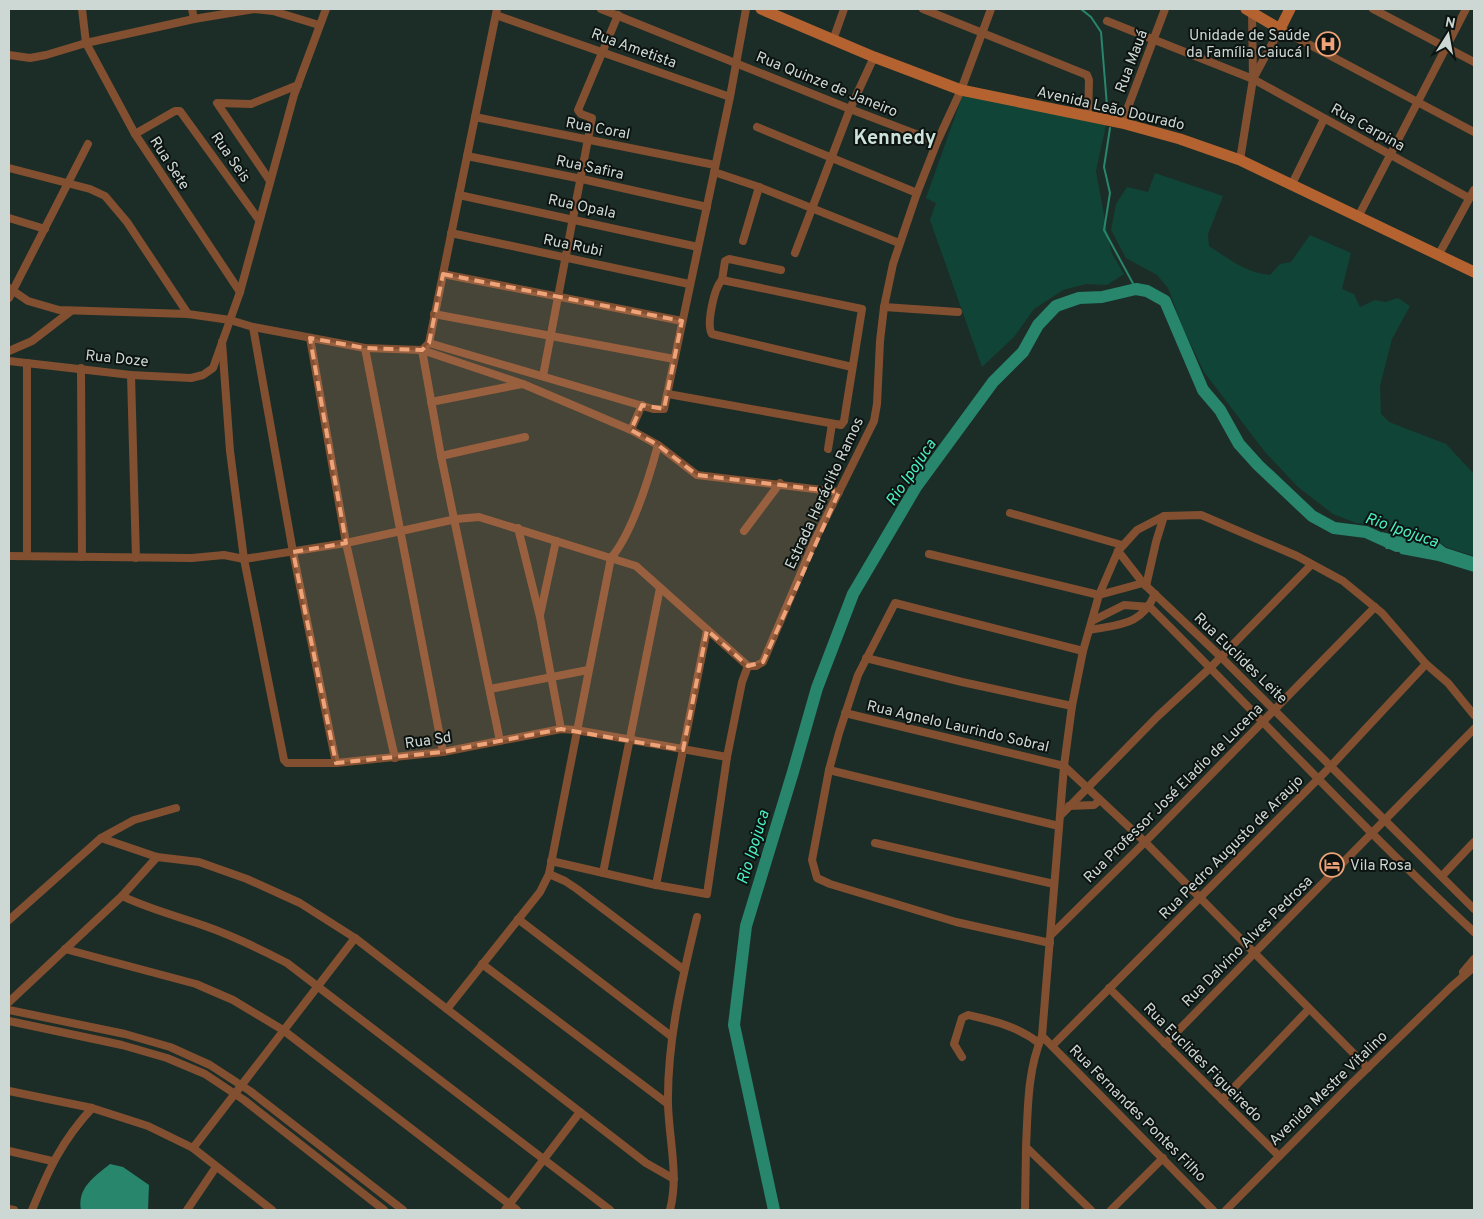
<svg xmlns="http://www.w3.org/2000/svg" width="1483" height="1219" viewBox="0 0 1483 1219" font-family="Overpass,sans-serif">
	<rect width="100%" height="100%" fill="#1c2d27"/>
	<g fill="#104436">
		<polygon points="963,94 1106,125 1096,171 1109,242 1112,254 1124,274 1107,285 1086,284 1063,290 1034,309 1014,337 982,367 930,220 936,203 926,198"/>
		<path d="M1155,173L1223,196L1208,234L1209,246C1229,259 1246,273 1270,275L1280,264L1291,262L1310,235L1351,253L1342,289L1354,294L1360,307L1375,300L1385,302L1398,298L1410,306L1392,339L1380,386L1381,414L1389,422L1446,444L1474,474V556L1446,547L1438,541L1423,540L1418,533L1413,538L1401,535L1398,530L1400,528L1356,523L1333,514L1298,487L1265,452L1204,372L1182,326L1168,288L1157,275L1126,258L1111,230L1116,204L1127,187L1148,192Z"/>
	</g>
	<g fill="#27866c">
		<polygon points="1382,532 1418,541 1438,542 1446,548 1474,557 1474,572 1438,561 1401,554 1396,549 1386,549 1383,543"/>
		<path d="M110,1164L123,1167L149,1185L148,1210H81C77,1188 94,1177 110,1164Z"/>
	</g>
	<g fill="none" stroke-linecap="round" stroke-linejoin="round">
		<g stroke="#27866c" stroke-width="2">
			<polyline points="1081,9 1091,17 1101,32 1107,106"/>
			<polyline points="1110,128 1104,167 1110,193 1104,230 1136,289"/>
		</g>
		<polyline stroke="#27866c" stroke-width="12" points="774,1210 734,1025 746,926 793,772 817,688 853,594 916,487 993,382 1023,352 1038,325 1056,306 1079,298 1102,297 1136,289 1147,291 1165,301 1203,390 1220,410 1239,444 1258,465 1312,516 1334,528 1366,532 1397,546"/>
		<g stroke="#824f31" stroke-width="8">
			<polyline points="82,9 86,43 135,134 240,292"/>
			<polyline points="192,9 194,19"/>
			<polyline points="601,9 850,109 937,142"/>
			<polyline points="923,9 1087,75 1089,80 1088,116"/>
			<polyline points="1373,9 1474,62"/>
			<polyline points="496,15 730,97 746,9"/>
			<polyline points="1107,21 1253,79 1469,198"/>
			<polyline points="833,40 844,9"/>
			<polyline points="9,55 30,58 46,55 86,43 194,19 254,9 273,11 319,25"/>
			<polyline points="1253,79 1280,29 1474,132"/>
			<polyline points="475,117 715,165"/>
			<polyline points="1122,123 1165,9"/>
			<polyline points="757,127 917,193"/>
			<polyline points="135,134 175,111 180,111 259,220"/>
			<polyline points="467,156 582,179 707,207"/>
			<polyline points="1240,160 1253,79 1252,11"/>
			<polyline points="9,168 90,189 105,196 127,222 188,314"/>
			<polyline points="714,172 759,187 899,243"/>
			<polyline points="270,181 217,103 251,104 298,85"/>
			<polyline points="1292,184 1324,119"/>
			<polyline points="459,195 698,247"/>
			<polyline points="1358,217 1466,9"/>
			<polyline points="9,218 45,229"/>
			<polyline points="451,233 689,284"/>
			<polyline points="743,241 759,187"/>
			<polyline points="795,253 850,109 874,57"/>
			<polyline points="1439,254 1474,190"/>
			<polyline points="443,274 682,321"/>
			<polyline points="722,280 725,261 729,259 781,270"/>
			<polyline points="9,288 28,301 59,310 188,314 230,320 253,327 365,348 422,350 429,343 497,9"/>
			<polyline points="9,298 88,144"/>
			<polyline points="884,307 958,312"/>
			<polyline points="434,314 674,359"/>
			<polyline points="253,327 293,552 336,763"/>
			<polyline points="310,338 346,543 395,758"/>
			<polyline points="222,342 230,451 244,559 284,760 287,763 336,763 443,752 561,729 576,730 727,757"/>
			<polyline points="429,343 653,409 664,409 730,97"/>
			<polyline points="365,348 443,752"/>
			<polyline points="9,351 32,341 71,311"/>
			<polyline points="9,361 131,375 191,378 203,375 213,368 240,292 294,95 326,9"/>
			<polyline points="27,363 27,556"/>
			<polyline points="81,368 82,557"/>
			<polyline points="131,375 136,558"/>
			<polyline points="543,376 592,118 581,114 578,110 618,15"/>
			<path d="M668,394L841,425L844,421L862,309L722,280C714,288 706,325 712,334L852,367"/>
			<polyline points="431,402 522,384"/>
			<polyline points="631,430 642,405"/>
			<polyline points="828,449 832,424"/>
			<polyline points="441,456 525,437"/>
			<polyline points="1010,513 1122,545"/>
			<polyline points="518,528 540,617 561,729"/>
			<polyline points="744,531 780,483"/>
			<polyline points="1118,551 1143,583"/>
			<polyline points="929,554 1099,595 1143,583 1221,657 1474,909"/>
			<polyline points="9,556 192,558 224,555 244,559 346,543 456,519 479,517 636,566 748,666"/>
			<polyline points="1146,586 1156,542 1164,516"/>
			<polyline points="540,615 556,541"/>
			<path d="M1092,621L1124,605L1150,607C1258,715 1362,828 1474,932"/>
			<path d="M1090,630C1120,624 1141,626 1155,594"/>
			<polyline points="866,658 962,682 1072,706"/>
			<polyline points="748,666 756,666 763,662 814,542 874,421 877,404 880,341 884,307 893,264 917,193 937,142 961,90 991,9"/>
			<polyline points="490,689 588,670"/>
			<polyline points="845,713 1064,766 1145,842 1368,1068"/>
			<polyline points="500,741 441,456 422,350 523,384 631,430 658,445 697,475 839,492"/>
			<polyline points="829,770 1059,826"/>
			<polyline points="1069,806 1094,805 1099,801"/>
			<polyline points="1061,815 1157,717 1210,668 1311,565"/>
			<polyline points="101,838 157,857 199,862 247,879 300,903 355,938 646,1163 674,1179"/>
			<polyline points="875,843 1054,884"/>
			<polyline points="551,861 656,885 707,894 727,757 742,682 748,666"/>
			<polyline points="603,873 660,588"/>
			<polyline points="549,874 565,881 577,889 684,970"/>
			<polyline points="1442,876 1474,842"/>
			<polyline points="656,885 707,630"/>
			<path d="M122,896C149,909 177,916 205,926C234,936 260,949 287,963L610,1210"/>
			<polyline points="518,919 671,1036"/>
			<polyline points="9,920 101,838 134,820 176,808"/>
			<polyline points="1052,934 1145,842 1375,607"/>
			<polyline points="1050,943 956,922 830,884 817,878 812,860 829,770 839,733 858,675 895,603 1083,651"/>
			<polyline points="65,949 196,984 233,1000 283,1030 517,1210"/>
			<polyline points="482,964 668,1104"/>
			<polyline points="1463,972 1474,959"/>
			<polyline points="1109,988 1278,1155"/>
			<polyline points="9,1002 122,896 157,857"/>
			<path d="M447,1009L540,892L549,874L611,558C633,532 649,478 658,445"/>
			<polyline points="9,1010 125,1034 170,1047 210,1065 250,1091 403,1210"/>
			<polyline points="9,1021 122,1045 167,1058 205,1074 244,1100 384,1210"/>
			<polyline points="1042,1036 1213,1210"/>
			<polyline points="1165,1044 1474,729"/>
			<polyline points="1052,1046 1331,766 1426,664"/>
			<path d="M962,1057L954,1044L962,1018L968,1015C994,1021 1017,1026 1039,1043"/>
			<polyline points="9,1091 92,1108 148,1126 193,1148 272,1210"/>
			<polyline points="1222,1100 1309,1009"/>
			<polyline points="193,1148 355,938"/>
			<polyline points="9,1151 52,1161"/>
			<polyline points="9,1209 14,1210"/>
			<path d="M32,1210C49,1169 61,1142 92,1108"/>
			<polyline points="187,1210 216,1167"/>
			<polyline points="505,1210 580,1112"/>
			<path d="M670,1210C679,1175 669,1140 668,1104C667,1041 682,979 697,917"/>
			<polyline points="1025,1210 1026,1147"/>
			<path d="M1091,1210L1026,1147C1028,1109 1027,1072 1042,1036L1064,766L1072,706L1083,651L1099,595L1118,551L1137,530L1164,516L1201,515L1297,556L1343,581L1382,613L1426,664L1448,683L1474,715"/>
			<polyline points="1111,1210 1163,1158"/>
			<polyline points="1226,1210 1348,1087 1451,987 1474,967"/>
		</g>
		<g stroke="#b36230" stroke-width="11">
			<polyline points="761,9 874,57 961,90 1122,123 1180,139 1240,160 1474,272"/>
			<polyline points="1246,9 1280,29 1290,9"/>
		</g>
	</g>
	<path fill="#efa378" fill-opacity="0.2" stroke="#efa378" stroke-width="4" stroke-dasharray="10 6" stroke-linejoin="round" d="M443,274L682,321L664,409L642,405L631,430L658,445L697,475L839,492L763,662L748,666L707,630L683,750L561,729L443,752L336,763L293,552L346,543L310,338L365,348L422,350L429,343Z"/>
	<defs>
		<g id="hospital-ring" transform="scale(1.25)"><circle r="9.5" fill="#0c1310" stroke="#efa378" stroke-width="1.5"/><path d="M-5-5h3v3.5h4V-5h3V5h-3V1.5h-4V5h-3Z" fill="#efa378"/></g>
		<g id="hotel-ring" transform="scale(1.25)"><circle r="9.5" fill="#0c1310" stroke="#efa378" stroke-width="1.5"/><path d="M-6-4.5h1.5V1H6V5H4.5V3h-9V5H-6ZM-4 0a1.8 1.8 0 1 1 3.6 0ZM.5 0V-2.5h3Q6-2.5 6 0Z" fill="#efa378"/></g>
	</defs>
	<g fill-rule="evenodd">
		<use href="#hospital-ring" x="1328" y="44"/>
		<use href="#hotel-ring" x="1332" y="865"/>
	</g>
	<g text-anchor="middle" stroke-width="4" stroke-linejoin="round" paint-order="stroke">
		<g font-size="15" fill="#cdd7d3" stroke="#0c1310" text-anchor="end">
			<text x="1310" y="40">Unidade de Saúde<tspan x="1310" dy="17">da Família Caiucá I</tspan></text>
			<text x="1350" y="870" text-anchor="start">Vila Rosa</text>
		</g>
		<g font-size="15" fill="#cdd7d3" stroke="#0c1310">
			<text transform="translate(634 48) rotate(20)" y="5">Rua Ametista</text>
			<text transform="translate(1131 61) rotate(-69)" y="5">Rua Mauá</text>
			<text transform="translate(827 84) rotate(22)" y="5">Rua Quinze de Janeiro</text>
			<text transform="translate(1111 108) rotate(13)" y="5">Avenida Leão Dourado</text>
			<text transform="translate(1368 127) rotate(29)" y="5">Rua Carpina</text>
			<text transform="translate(598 128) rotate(11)" y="5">Rua Coral</text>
			<text transform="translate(231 157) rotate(55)" y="5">Rua Seis</text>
			<text transform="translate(170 163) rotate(57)" y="5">Rua Sete</text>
			<text transform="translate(590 167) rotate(12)" y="5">Rua Safira</text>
			<text transform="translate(582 206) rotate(12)" y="5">Rua Opala</text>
			<text transform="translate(573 245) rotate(12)" y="5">Rua Rubi</text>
			<text transform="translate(117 358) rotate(6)" y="5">Rua Doze</text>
			<text transform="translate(824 493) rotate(-65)" y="5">Estrada Heráclito Ramos</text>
			<text transform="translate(1241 658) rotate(44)" y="5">Rua Euclides Leite</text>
			<text transform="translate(958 726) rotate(13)" y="5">Rua Agnelo Laurindo Sobral</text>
			<text transform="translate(428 740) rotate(-8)" y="5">Rua Sd</text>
			<text transform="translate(1173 793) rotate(-45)" y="5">Rua Professor José Eladio de Lucena</text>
			<text transform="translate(1231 847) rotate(-45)" y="5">Rua Pedro Augusto de Araujo</text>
			<text transform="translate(1247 941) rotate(-45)" y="5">Rua Dalvino Alves Pedrosa</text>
			<text transform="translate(1203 1062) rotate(45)" y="5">Rua Euclides Figueiredo</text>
			<text transform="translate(1328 1088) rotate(-44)" y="5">Avenida Mestre Vitalino</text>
			<text transform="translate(1138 1113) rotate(45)" y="5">Rua Fernandes Pontes Filho</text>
		</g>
		<g font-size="16" font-style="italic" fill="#4af1c4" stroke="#0c1310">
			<text transform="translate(910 472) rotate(-56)" y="6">Rio Ipojuca</text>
			<text transform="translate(1402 529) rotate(19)" y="6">Rio Ipojuca</text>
			<text transform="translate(752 847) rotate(-73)" y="6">Rio Ipojuca</text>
		</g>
		<g font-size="20" font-weight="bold" fill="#cce1d9" stroke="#0c1310">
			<text x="895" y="144">Kennedy</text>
		</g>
	</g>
	<rect width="1483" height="1219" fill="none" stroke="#cdd7d3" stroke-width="20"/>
	<g transform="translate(1448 35) rotate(11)" stroke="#0c1310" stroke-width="4" paint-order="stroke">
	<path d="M0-4L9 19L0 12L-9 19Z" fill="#cdd7d3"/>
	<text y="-8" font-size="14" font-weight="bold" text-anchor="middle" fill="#cdd7d3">N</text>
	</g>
</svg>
